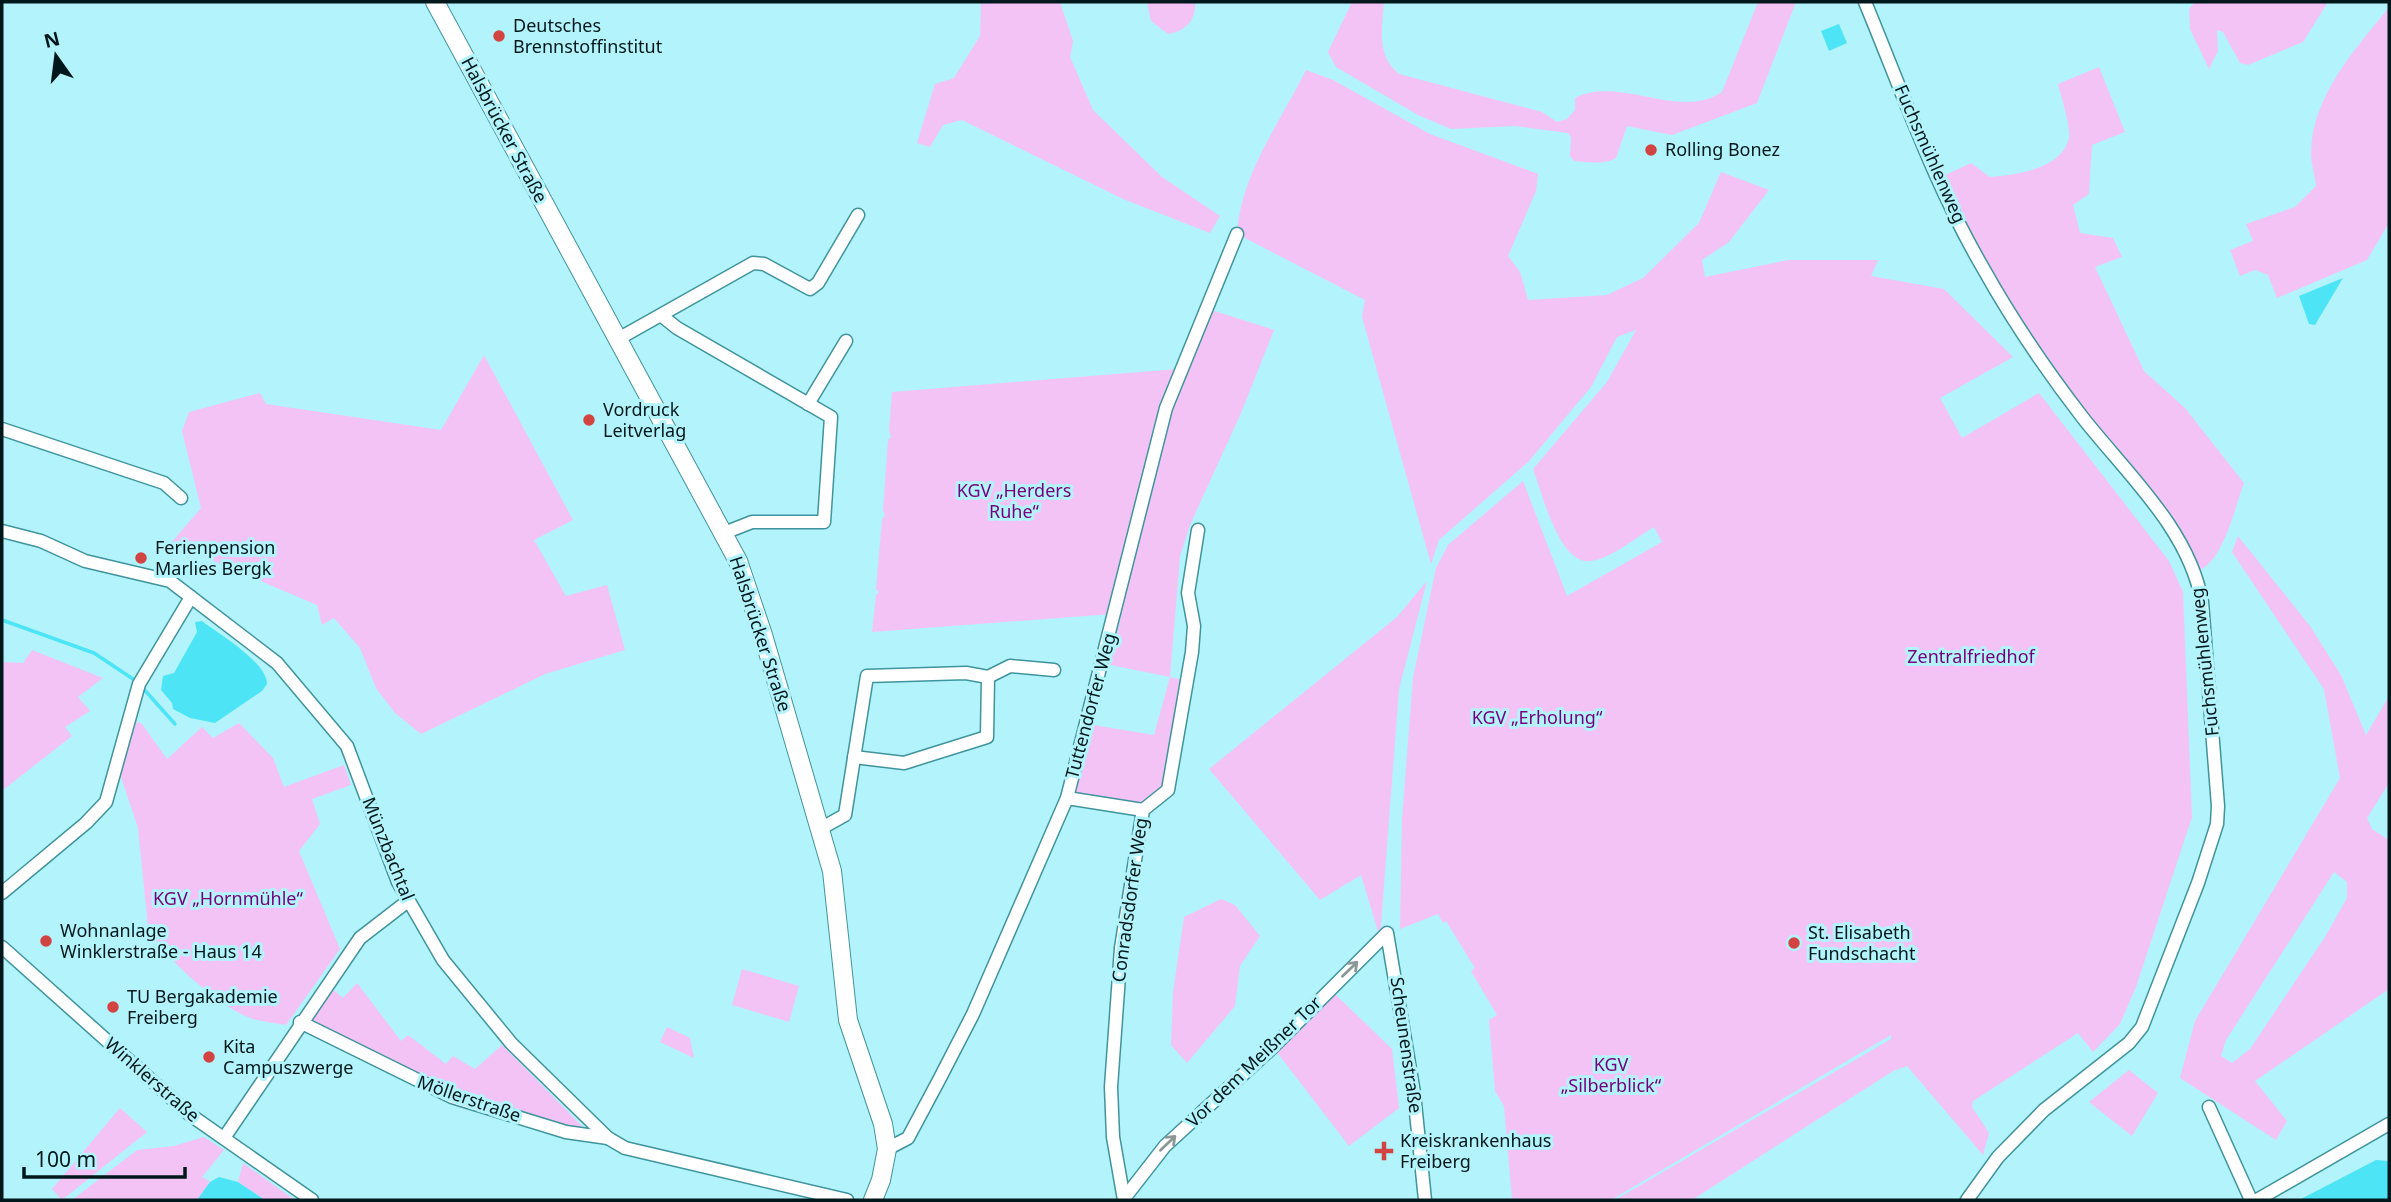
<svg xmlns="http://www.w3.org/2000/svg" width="2391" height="1202" viewBox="0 0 2391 1202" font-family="'Noto Sans',sans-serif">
	<rect width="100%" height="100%" fill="#b3f3fb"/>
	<g fill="#f4c3f6" fill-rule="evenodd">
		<polygon points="981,2 1060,2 1073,41 1070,57 1093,110 1162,177 1220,216 1210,233 1123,199 962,120 943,125 930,147 917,143 935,84 954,78 980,36"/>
		<path d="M1147,2H1195C1196,20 1186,31 1168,34L1151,21Z"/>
		<path d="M1352,2H1384C1382,29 1376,55 1399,74L1542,112L1557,122L1567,119L1575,110V98C1620,75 1678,121 1722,92L1758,2H1796L1757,103L1672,135L1627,126L1616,158C1605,165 1587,162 1574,161L1570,156L1571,137L1568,133L1515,126L1451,129L1418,115L1336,67L1328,52Z"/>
		<polygon points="2195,2 2328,2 2303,42 2248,65 2240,63 2223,32 2217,30 2218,51 2209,69 2190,29 2189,9"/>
		<path d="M2389,7V223L2367,260L2277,298L2268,275L2255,270L2240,276L2230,250L2253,241L2246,224L2295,207L2316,186C2315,175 2311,164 2311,153C2312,95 2356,49 2389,7Z"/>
		<path d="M2099,67L2125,132L2092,145L2089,194L2073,205L2080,233L2113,238L2122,257L2095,267L2144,371L2185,408L2244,483C2234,509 2223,566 2194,572L2188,558L2034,350L1939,178L1971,163L1990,177C2016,175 2062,169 2069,138C2071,127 2061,96 2058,84Z"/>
		<path d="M1306,70L1333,80L1430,134L1538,174L1536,191L1508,256L1520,272L1528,300L1607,295L1643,278L1699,223L1721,172L1769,190L1729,242L1702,260L1705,277L1788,260H1878L1871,276L1944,289L2013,357L1940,398L1962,438L2039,393L2169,561L2183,592L2192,817L2136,987L2120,1024L2093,1052L2078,1033L1973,1101L1972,1107L1989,1133L1983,1155L1907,1066L1893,1071L1692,1200H1615L1891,1039V1035L1611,1200H1512L1504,1106L1495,1091L1489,1020L1497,1015L1471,971L1475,968L1446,921L1443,923L1438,914L1400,929L1402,819L1413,678L1436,568L1448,545L1523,481L1567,596L1662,542L1654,527C1635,538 1612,558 1591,561C1559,566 1542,492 1533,469L1607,382L1636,330L1617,337L1591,387L1529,461L1439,540L1431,564L1362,317L1365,300L1237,234C1241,173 1280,123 1306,70Z"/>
		<polygon points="1208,309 1274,330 1241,413 1190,525 1180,556 1170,677 1187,681 1168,790 1143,810 1067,798 1087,724 1154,735 1170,677 1110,665 1160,443"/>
		<polygon points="484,355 573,520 534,540 566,596 607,585 625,650 545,674 421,734 395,713 376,688 360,648 334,618 322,625 317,605 171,543 201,508 182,431 189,412 260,393 266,404 441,430"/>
		<polygon points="1178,369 1138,490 1112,614 872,632 876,595 879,592 876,589 882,520 885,515 883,510 888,440 891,437 889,430 892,392"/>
		<path d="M2238,536L2310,626L2341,675L2366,735L2389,696V783L2367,818L2372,829L2389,840V989L2255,1081L2287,1121L2276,1140L2180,1078L2195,1021L2340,778L2324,689L2232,552ZM2334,872L2347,882V898L2325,937L2250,1049L2232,1063L2221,1056L2226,1040Z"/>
		<polygon points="1427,581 1399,689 1380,938 1361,875 1320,900 1209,769 1397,617"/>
		<polygon points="32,650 103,678 78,697 90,711 65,727 72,736 3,790 2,662 23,663"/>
		<path d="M135,721L142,724L167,759L202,727L213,738L239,723L273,758L284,787L344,765L351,785L312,799L320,824L299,851L340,949L286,1025C275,1023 264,1022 253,1019C222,1009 161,956 148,927L138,828L119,771Z"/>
		<polygon points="1221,899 1235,905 1260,936 1240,966 1235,1006 1187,1063 1171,1045 1173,992 1184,917"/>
		<polygon points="742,969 799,986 789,1022 732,1005"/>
		<polygon points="357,983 401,1041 408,1035 446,1064 453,1056 475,1069 502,1045 584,1128 582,1132 446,1090 309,1021 331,988 343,998"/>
		<polygon points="1335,994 1392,1049 1399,1108 1349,1146 1276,1051"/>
		<polygon points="667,1027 690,1038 694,1058 660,1042"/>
		<polygon points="2129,1070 2158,1093 2132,1136 2089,1102"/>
		<polygon points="120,1108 147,1132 62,1200 52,1189"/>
		<polygon points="204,1137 224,1150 202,1177 210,1182 197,1200 72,1200 137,1150 174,1146"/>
		<polygon points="243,1163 295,1200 265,1200 238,1182"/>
	</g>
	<g fill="#4de5f6">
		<polygon points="1839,24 1847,43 1829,51 1821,31"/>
		<polygon points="2343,278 2315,325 2309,324 2299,296"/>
		<path d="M202,621C220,635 267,662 267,684L262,691L215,723L190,718L173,709L172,703L161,690L163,676L174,673L197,632L195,622Z"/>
		<polygon points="2376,1160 2389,1161 2389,1200 2299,1200"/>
		<polygon points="219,1177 238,1182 265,1200 197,1200 210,1182"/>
	</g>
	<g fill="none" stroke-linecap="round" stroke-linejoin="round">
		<g stroke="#4de5f6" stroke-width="3.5">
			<polyline points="2,620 94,653 136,681"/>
			<polyline points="141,686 175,724"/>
		</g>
		<g stroke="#3f949d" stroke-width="15">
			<g id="street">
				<path d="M1865,2C1902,91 1934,184 1983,268C2012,320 2046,370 2083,418C2127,474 2189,529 2202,602L2218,806L2217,824L2198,883L2142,1027L2129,1043L2044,1110L1998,1157L1967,1200"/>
				<polyline points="662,316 677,328 831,417 824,522 752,522 724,533"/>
				<polyline points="618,339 753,263 764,264 810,289 818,283 858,215"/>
				<polyline points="808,404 846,341"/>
				<polyline points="2,429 164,483 181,498"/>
				<polyline points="2,531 41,541 85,561 170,581 277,663 347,746 398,882 443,960 511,1043 608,1138 625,1148 847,1200"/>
				<polyline points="854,757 904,763 987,737 988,677"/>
				<polyline points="1067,798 1143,810"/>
				<polyline points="820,829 845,815 867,676 966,673 988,677 1010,666 1054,670"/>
				<polyline points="2,893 86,823 106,802 139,684 191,597"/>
				<polyline points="2,947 189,1114 312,1200"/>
				<polyline points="300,1022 452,1097 566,1132 608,1138"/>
				<polyline points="2209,1107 2251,1200"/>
				<polyline points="224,1138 360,938 408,901"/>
				<polyline points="887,1149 908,1138 940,1078 973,1014 1067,798 1166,408 1237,234"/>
				<polyline points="1126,1196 1165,1146 1273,1047 1387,933 1414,1093 1425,1200"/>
				<polyline points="1124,1200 1113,1137 1111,1087 1121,948 1143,810 1168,790 1192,652 1194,626 1188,593 1198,530"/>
				<polyline points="2257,1200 2389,1124"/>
			</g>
		</g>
		<g stroke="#3f949d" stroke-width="20">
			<polyline id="secondary" points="435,2 738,561 763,635 832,871 848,1020 883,1124 887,1149 881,1180 873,1200"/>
		</g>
		<use href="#street" stroke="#fff" stroke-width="12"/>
		<use href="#secondary" stroke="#fff" stroke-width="18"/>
	</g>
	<defs><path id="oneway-shaft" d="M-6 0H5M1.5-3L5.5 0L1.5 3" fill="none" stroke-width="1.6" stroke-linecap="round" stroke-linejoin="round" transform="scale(1.75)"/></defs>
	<g stroke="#8c9798">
		<use href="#oneway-shaft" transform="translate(1350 969) rotate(-44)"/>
		<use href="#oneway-shaft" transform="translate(1168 1143) rotate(-44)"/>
	</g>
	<g fill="#d24441" stroke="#b3f3fb" stroke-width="2.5">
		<circle cx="499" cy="36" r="7"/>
		<circle cx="1651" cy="150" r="7"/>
		<circle cx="589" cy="420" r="7"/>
		<circle cx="141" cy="558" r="7"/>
		<circle cx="46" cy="941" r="7"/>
		<circle cx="1794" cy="943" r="7"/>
		<circle cx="113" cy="1007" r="7"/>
		<circle cx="209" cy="1057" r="7"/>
		<path d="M1380.5 1140.5h7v7h7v7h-7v7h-7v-7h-7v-7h7z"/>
	</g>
	<g text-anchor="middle" stroke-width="6" stroke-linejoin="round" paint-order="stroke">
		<g font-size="18" fill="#00181b" stroke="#b3f3fb" text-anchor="start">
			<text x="513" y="32">Deutsches<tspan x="513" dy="21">Brennstoffinstitut</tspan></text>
			<text x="1665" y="156">Rolling Bonez</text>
			<text x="603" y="416">Vordruck<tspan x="603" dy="21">Leitverlag</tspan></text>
			<text x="155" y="554">Ferienpension<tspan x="155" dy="21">Marlies Bergk</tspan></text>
			<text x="60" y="937">Wohnanlage<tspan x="60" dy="21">Winklerstraße - Haus 14</tspan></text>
			<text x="1808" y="939">St. Elisabeth<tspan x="1808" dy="21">Fundschacht</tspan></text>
			<text x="127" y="1003">TU Bergakademie<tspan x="127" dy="21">Freiberg</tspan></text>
			<text x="223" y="1053">Kita<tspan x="223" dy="21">Campuszwerge</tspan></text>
			<text x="1400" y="1147">Kreiskrankenhaus<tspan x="1400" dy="21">Freiberg</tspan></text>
		</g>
		<g font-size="18" fill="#00181b" stroke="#b3f3fb">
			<text transform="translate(504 130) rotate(62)" y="6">Halsbrücker Straße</text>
			<text transform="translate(1930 154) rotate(66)" y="6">Fuchsmühlenweg</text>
			<text transform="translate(760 634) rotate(72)" y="6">Halsbrücker Straße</text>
			<text transform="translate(2205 662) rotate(-96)" y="6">Fuchsmühlenweg</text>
			<text transform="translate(1091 706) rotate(-75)" y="6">Tuttendorfer Weg</text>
			<text transform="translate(388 849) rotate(68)" y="6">Münzbachtal</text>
			<text transform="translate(1130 900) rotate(-82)" y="6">Conradsdorfer Weg</text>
			<text transform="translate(1406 1045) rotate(82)" y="6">Scheunenstraße</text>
			<text transform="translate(1254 1062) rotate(-44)" y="6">Vor dem Meißner Tor</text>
			<text transform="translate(152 1080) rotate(41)" y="6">Winklerstraße</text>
			<text transform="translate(469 1099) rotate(19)" y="6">Möllerstraße</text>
		</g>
		<g font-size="18" fill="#76007d" stroke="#b3f3fb">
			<text x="1014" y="497">KGV „Herders<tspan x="1014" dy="21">Ruhe“</tspan></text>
			<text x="1971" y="663">Zentralfriedhof</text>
			<text x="1537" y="724">KGV „Erholung“</text>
			<text x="228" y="905">KGV „Hornmühle“</text>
			<text x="1611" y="1071">KGV<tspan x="1611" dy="21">„Silberblick“</tspan></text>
		</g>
	</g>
	<rect width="2391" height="1202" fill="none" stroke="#00181b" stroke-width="7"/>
	<g transform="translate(56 56) rotate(346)" stroke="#b3f3fb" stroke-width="5" paint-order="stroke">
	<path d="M0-5L12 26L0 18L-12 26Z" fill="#00181b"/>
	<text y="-10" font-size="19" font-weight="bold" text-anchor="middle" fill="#00181b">N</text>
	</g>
	<path d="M24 1167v10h161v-10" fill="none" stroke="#00181b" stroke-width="3.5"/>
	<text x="35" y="1167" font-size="21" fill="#00181b" stroke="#b3f3fb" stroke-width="5" paint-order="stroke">100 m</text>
</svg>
